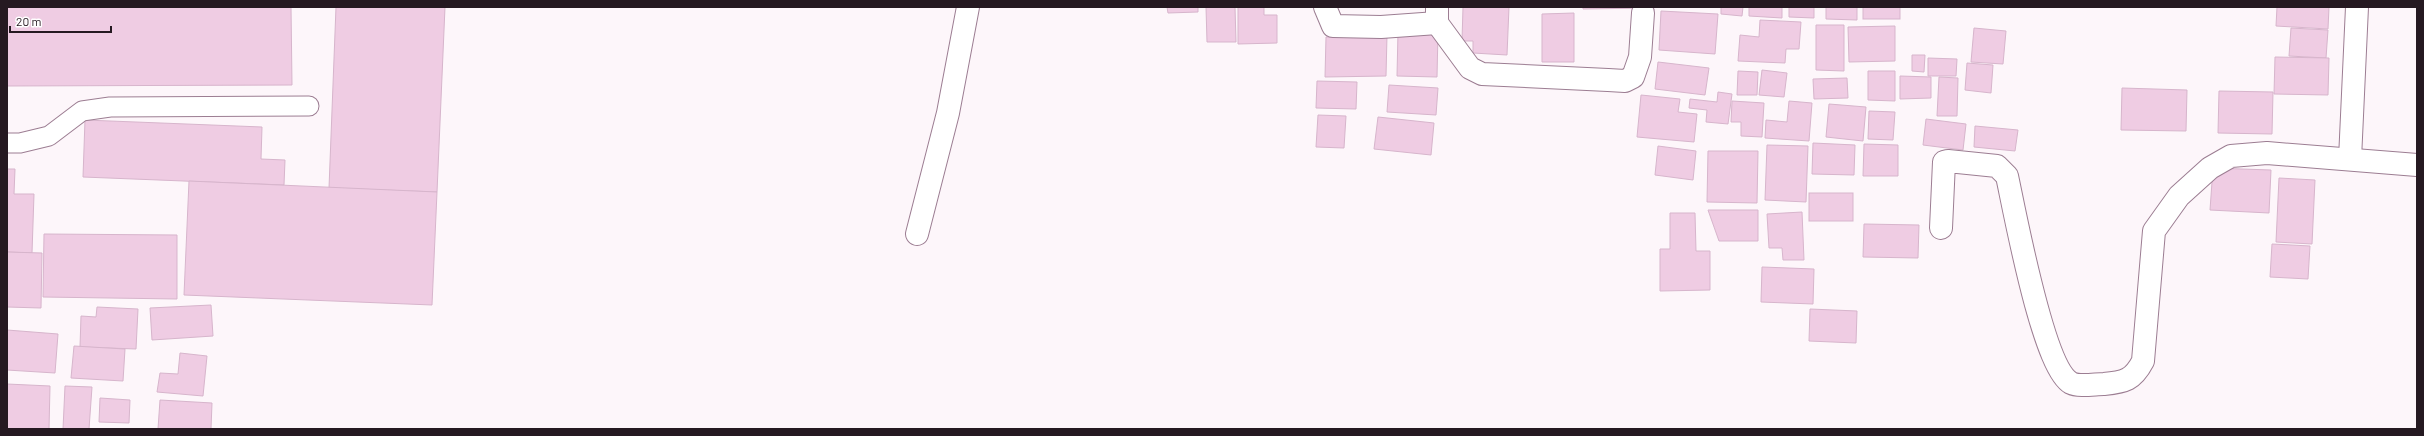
<svg xmlns="http://www.w3.org/2000/svg" width="2424" height="436" viewBox="0 0 2424 436" font-family="Barlow,sans-serif">
	<rect width="100%" height="100%" fill="#fdf6fa"/>
	<g fill="#efcce3" stroke="#d7b5cc">
		<polygon points="7,7 291,7 292,85 7,86"/>
		<polygon points="336,7 445,7 437,192 329,188"/>
		<polygon points="1167,7 1198,7 1198,12 1168,13"/>
		<polygon points="1206,7 1235,7 1236,42 1207,42"/>
		<polygon points="1238,7 1264,7 1264,15 1277,15 1277,43 1238,44"/>
		<polygon points="1463,7 1509,7 1507,55 1473,53 1473,41 1462,41"/>
		<polygon points="1583,7 1646,7 1646,8 1583,9"/>
		<polygon points="1721,7 1743,7 1742,16 1721,14"/>
		<polygon points="1749,7 1782,7 1782,18 1749,16"/>
		<polygon points="1789,7 1814,7 1814,18 1789,17"/>
		<polygon points="1826,7 1857,7 1857,20 1826,19"/>
		<rect x="1863" y="7" width="37" height="12"/>
		<polygon points="2277,7 2329,7 2328,29 2276,26"/>
		<polygon points="1661,11 1718,14 1715,54 1659,50"/>
		<polygon points="1574,13 1574,62 1542,62 1542,14"/>
		<polygon points="1760,20 1801,22 1799,49 1786,49 1785,63 1738,61 1740,35 1759,37"/>
		<polygon points="1816,25 1844,25 1844,71 1816,70"/>
		<polygon points="1895,26 1895,61 1849,62 1848,27"/>
		<polygon points="1974,28 2006,31 2003,64 1971,62"/>
		<polygon points="2291,28 2328,30 2326,58 2289,56"/>
		<polygon points="1398,32 1438,32 1437,77 1397,76"/>
		<polygon points="1387,35 1386,76 1325,77 1326,37"/>
		<polygon points="1912,55 1925,55 1924,72 1912,71"/>
		<polygon points="2275,57 2329,58 2328,95 2274,94"/>
		<polygon points="1928,58 1957,59 1956,76 1928,76"/>
		<polygon points="1658,62 1709,68 1705,95 1655,89"/>
		<polygon points="1967,63 1993,65 1991,93 1965,90"/>
		<polygon points="1762,70 1787,73 1784,97 1759,95"/>
		<polygon points="1738,71 1758,72 1757,95 1737,95"/>
		<polygon points="1868,71 1895,71 1895,101 1868,100"/>
		<polygon points="1900,76 1931,77 1931,98 1900,99"/>
		<polygon points="1939,77 1958,78 1957,116 1937,116"/>
		<polygon points="1847,78 1848,98 1814,99 1813,79"/>
		<polygon points="1317,81 1357,82 1356,109 1316,108"/>
		<polygon points="1389,85 1438,88 1436,115 1387,112"/>
		<polygon points="2122,88 2187,90 2186,131 2121,130"/>
		<polygon points="2219,91 2273,92 2272,134 2218,133"/>
		<polygon points="1718,92 1732,94 1728,124 1706,122 1707,110 1689,108 1690,99 1717,102"/>
		<polygon points="1641,95 1680,99 1678,112 1697,114 1694,142 1637,137"/>
		<polygon points="1732,101 1764,103 1762,137 1741,136 1741,122 1731,122"/>
		<polygon points="1789,101 1812,103 1809,141 1765,138 1766,120 1787,122"/>
		<polygon points="1829,104 1866,107 1863,141 1826,137"/>
		<polygon points="1869,111 1895,112 1893,140 1868,139"/>
		<polygon points="1318,115 1346,116 1344,148 1316,147"/>
		<polygon points="1378,117 1434,123 1431,155 1374,149"/>
		<polygon points="1926,119 1966,124 1963,150 1923,145"/>
		<polygon points="85,120 262,127 261,159 285,160 284,185 83,177"/>
		<polygon points="1975,126 2018,130 2015,151 1974,147"/>
		<polygon points="1813,143 1855,145 1854,175 1812,174"/>
		<polygon points="1864,144 1898,145 1898,176 1863,176"/>
		<polygon points="1767,145 1808,146 1806,202 1765,200"/>
		<polygon points="1658,146 1696,151 1693,180 1655,175"/>
		<polygon points="1708,151 1758,151 1757,203 1707,202"/>
		<polygon points="2213,168 2271,170 2269,213 2210,210"/>
		<polygon points="7,169 15,169 14,194 34,194 32,253 7,252"/>
		<polygon points="2279,178 2315,180 2312,244 2276,242"/>
		<polygon points="189,181 437,192 432,305 184,295"/>
		<rect x="1809" y="193" width="44" height="28"/>
		<polygon points="1708,210 1758,210 1758,241 1719,241"/>
		<polygon points="1802,212 1804,260 1783,260 1782,248 1769,248 1767,214"/>
		<polygon points="1670,213 1695,213 1696,251 1710,251 1710,290 1660,291 1660,249 1670,249"/>
		<polygon points="1864,224 1919,225 1918,258 1863,257"/>
		<polygon points="44,234 177,235 177,299 43,297"/>
		<polygon points="2272,244 2310,246 2308,279 2270,277"/>
		<polygon points="7,252 42,253 41,308 7,307"/>
		<polygon points="1762,267 1814,269 1813,304 1761,302"/>
		<polygon points="211,305 213,336 152,340 150,308"/>
		<polygon points="97,307 138,309 136,349 80,347 81,316 96,317"/>
		<polygon points="1810,309 1857,311 1856,343 1809,341"/>
		<polygon points="7,330 58,334 55,373 7,370"/>
		<polygon points="74,346 125,349 123,381 71,378"/>
		<polygon points="180,353 207,356 203,396 157,392 160,373 178,374"/>
		<polygon points="7,384 50,386 49,429 7,429"/>
		<polygon points="65,386 92,387 89,429 63,429"/>
		<polygon points="100,398 130,400 129,423 99,422"/>
		<polygon points="160,400 212,403 211,429 158,429"/>
	</g>
	<g fill="none" stroke-linecap="round" stroke-linejoin="round">
		<g stroke="#9c7d92" stroke-width="21">
			<polyline id="lane" points="7,143 20,143 49,136 82,111 110,107 309,106"/>
		</g>
		<g stroke="#9c7d92" stroke-width="24">
			<g id="street">
				<polyline points="1325,7 1333,26 1381,27 1437,23"/>
				<polyline points="1437,7 1437,23 1470,68 1482,74 1608,80 1625,81 1633,77 1640,57 1643,13"/>
				<polyline points="2350,159 2357,7"/>
				<path d="M1941,228L1944,162L1948,161L1997,166L2007,176C2015,213 2043,367 2071,383C2079,387 2095,384 2104,384C2125,382 2133,380 2143,361L2154,231L2179,196L2210,168L2231,156L2267,153L2417,165"/>
				<polyline points="917,234 948,113 968,7"/>
			</g>
		</g>
		<use href="#lane" stroke="#fff" stroke-width="19"/>
		<use href="#street" stroke="#fff" stroke-width="22"/>
	</g>
	<rect width="2424" height="436" fill="none" stroke="#251921" stroke-width="16"/>
	<path d="M10 26v6h101v-6" fill="none" stroke="#251921" stroke-width="2"/>
	<text x="16" y="26" font-size="12" fill="#251921" stroke="#ffffff" stroke-width="3" paint-order="stroke">20 m</text>
</svg>
